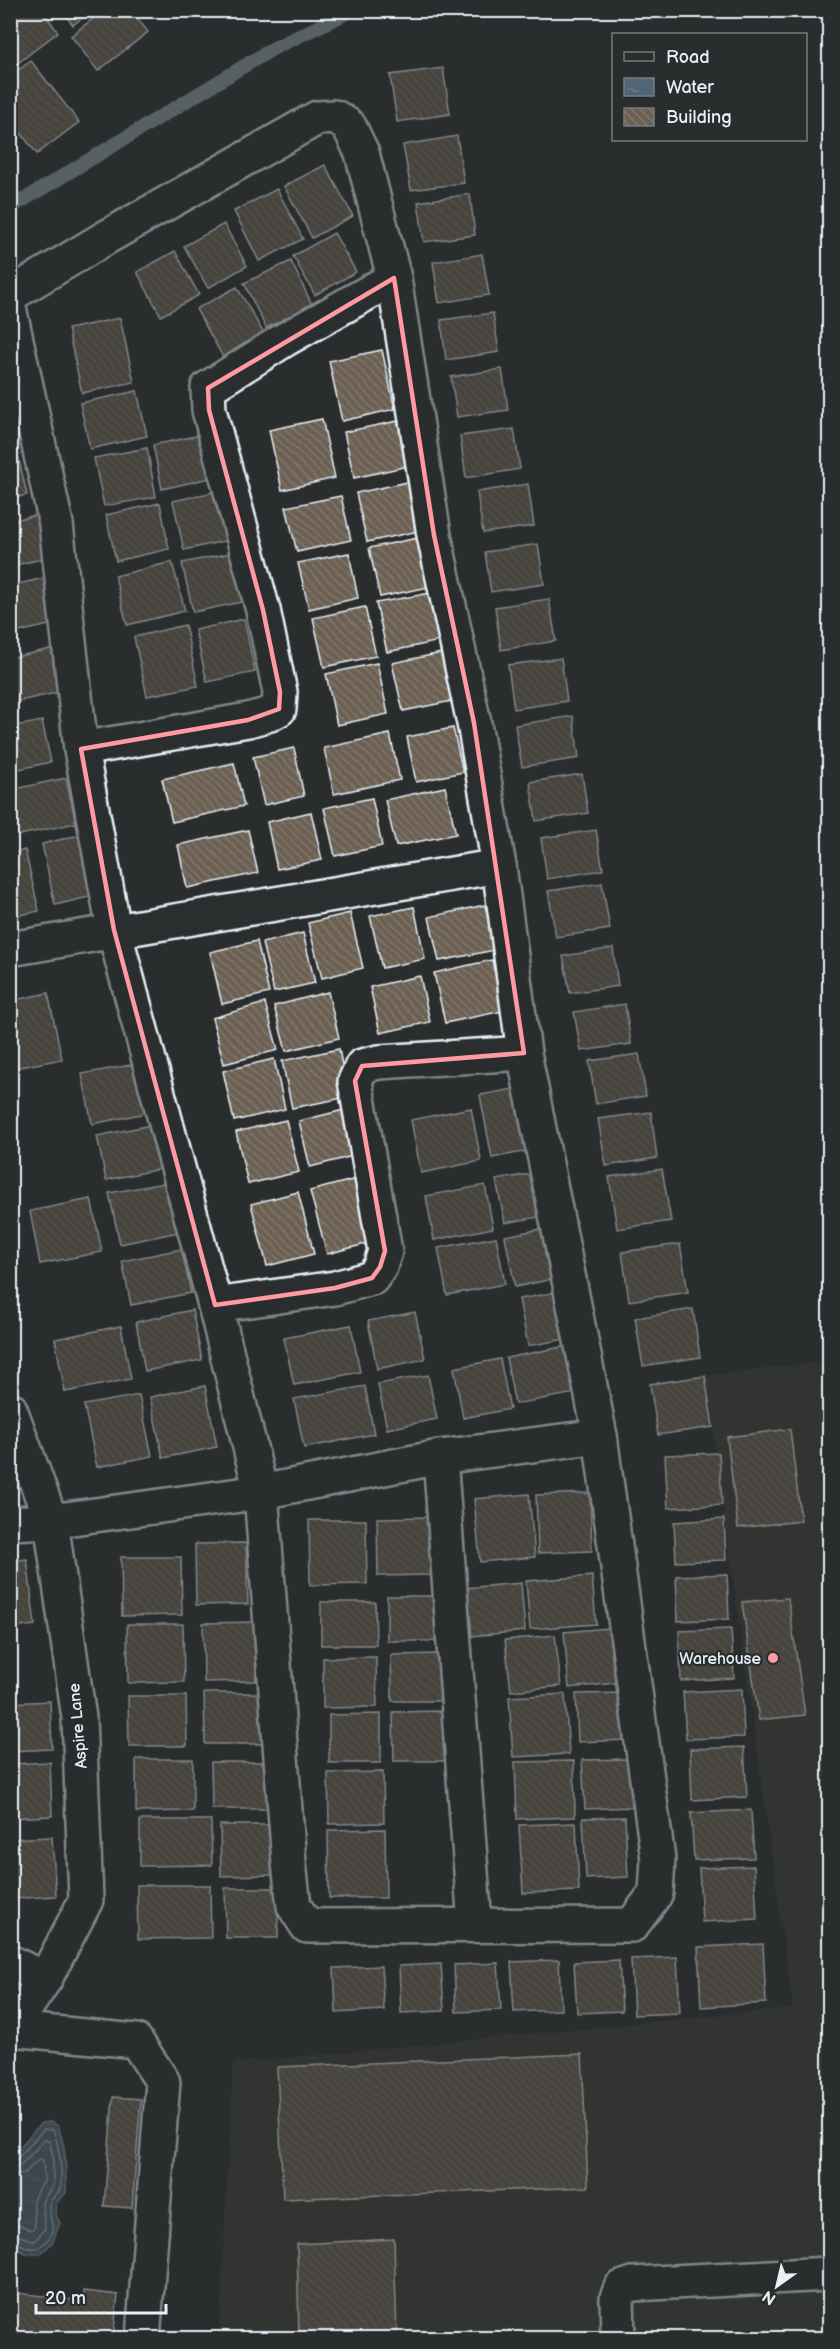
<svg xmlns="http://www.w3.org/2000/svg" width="840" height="2349" viewBox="0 0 840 2349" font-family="'Balsamiq Sans',sans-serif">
	<defs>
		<pattern id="water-ripples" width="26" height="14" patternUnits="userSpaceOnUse" patternTransform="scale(1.5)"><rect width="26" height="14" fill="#516574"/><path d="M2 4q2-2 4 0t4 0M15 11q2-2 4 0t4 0" fill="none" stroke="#6a7c89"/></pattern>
		<pattern id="building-back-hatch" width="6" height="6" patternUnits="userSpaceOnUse" patternTransform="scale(1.5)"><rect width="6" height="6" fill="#6c6052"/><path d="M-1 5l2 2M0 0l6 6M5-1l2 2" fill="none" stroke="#81776c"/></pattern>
	</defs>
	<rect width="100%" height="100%" fill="#2a2d2e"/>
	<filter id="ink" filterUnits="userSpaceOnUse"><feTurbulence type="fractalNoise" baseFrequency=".0167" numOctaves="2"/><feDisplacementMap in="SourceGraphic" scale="12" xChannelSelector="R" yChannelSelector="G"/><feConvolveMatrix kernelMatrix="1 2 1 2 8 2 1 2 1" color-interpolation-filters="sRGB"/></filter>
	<g filter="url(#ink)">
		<polygon fill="#3e3c39" points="829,1361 829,2338 219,2338 233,2063 793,2008 705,1376"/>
		<path fill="url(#water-ripples)" stroke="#8d9da9" stroke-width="1.5" d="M50,2122L57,2125C67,2147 66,2169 66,2193L56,2203V2215L60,2223L52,2243L40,2254H27L11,2245V2157L41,2123Z"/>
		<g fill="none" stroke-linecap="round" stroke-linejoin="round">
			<g stroke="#acb9c3" stroke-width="1.5">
				<path d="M10,2160L17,2159L44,2129L53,2130C58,2140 65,2182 59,2191C57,2195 52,2197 50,2202C44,2219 66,2229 38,2248H29L10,2240"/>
				<polyline points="10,2168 22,2164 44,2140 49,2141 53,2156 53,2185 42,2202 45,2228 35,2241 10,2233"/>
				<polyline points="10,2177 24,2174 39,2159 43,2160 44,2182 37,2191 33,2201 35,2227 31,2230 20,2225 10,2224"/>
			</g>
			<polyline stroke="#8d9da9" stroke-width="14" points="10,208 274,48 353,10"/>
		</g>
		<g fill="url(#building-back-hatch)" stroke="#e8f1f8" stroke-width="1.5">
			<polygon points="10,10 42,10 58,32 10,69"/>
			<polygon points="62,10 92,10 73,25"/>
			<polygon points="104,10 131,10 148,32 98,71 71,36"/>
			<polygon points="31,61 79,122 37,154 10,119 10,76"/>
			<polygon points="443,68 450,114 397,122 390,75"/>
			<polygon points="457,136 464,183 411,190 403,145"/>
			<polygon points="325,165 353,216 312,238 284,186"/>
			<polygon points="277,189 303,239 259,261 234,211"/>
			<polygon points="470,194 475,235 424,242 418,202"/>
			<polygon points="224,224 247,266 208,288 184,246"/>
			<polygon points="334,233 356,272 315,295 293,256"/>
			<polygon points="175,251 199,295 161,316 137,272"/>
			<polygon points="482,254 489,295 439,303 433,262"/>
			<polygon points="291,261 312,305 266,328 244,283"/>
			<polygon points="237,287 264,334 223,357 196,309"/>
			<polygon points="493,313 499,352 446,360 441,320"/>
			<polygon points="120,318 134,382 82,393 68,329"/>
			<polygon points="382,350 395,409 342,421 329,361"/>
			<polygon points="502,369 508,410 457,417 451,377"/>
			<polygon points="10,389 23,436 10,439"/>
			<polygon points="137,391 147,436 90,449 80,403"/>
			<polygon points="322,419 335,478 282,490 269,430"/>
			<polygon points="398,421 408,466 354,478 344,432"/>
			<polygon points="514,429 520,469 466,478 460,436"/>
			<polygon points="210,433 219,476 162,489 153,445"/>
			<polygon points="147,448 156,497 104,506 94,458"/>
			<polygon points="17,451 27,495 10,499 10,453"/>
			<polygon points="408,482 419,531 367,542 356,493"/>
			<polygon points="528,484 534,526 483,533 477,492"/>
			<polygon points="218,491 229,540 184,550 173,501"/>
			<polygon points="341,496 351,540 297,552 286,507"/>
			<polygon points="160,503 169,549 116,561 106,515"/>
			<polygon points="37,515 47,558 10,566 10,521"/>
			<polygon points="418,538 429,587 380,597 369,548"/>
			<polygon points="538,544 544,584 491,592 485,552"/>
			<polygon points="231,553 242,602 193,612 182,563"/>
			<polygon points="349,553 358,598 309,609 298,563"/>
			<polygon points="172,562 185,611 127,625 115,576"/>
			<polygon points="52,576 62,622 10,634 10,586"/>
			<polygon points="430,593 440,641 387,652 376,603"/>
			<polygon points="549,599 556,641 501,650 495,607"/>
			<polygon points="365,607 376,656 324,667 313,618"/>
			<polygon points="244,619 255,672 207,682 195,630"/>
			<polygon points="185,625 198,686 147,696 134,637"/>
			<polygon points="55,648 65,691 10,703 10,658"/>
			<polygon points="442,653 452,701 403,711 392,663"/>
			<polygon points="561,658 567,701 514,709 508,665"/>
			<polygon points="377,663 388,714 337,725 326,674"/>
			<polygon points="573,716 579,758 522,767 515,725"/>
			<polygon points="42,721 51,762 10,771 10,727"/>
			<polygon points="453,728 463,772 416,782 407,737"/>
			<polygon points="390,734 400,780 334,794 324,748"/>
			<polygon points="294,748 304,796 264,805 253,757"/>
			<polygon points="234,763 244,806 172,822 162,779"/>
			<polygon points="582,774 588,813 536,821 530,782"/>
			<polygon points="66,778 76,823 10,837 10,790"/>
			<polygon points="445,787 456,834 396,846 385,800"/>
			<polygon points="372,798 382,846 335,856 324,808"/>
			<polygon points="311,812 322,860 277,869 267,822"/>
			<polygon points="248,830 258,873 187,888 178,845"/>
			<polygon points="596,830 603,870 547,879 541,838"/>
			<polygon points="79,835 93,896 55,905 42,844"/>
			<polygon points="25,850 39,911 10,917 10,854"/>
			<polygon points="602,883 610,929 556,937 548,891"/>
			<polygon points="485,905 495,950 439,961 429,917"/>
			<polygon points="414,907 425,959 382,968 370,916"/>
			<polygon points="350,913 363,968 322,978 308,923"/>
			<polygon points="303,933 315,983 274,992 262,943"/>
			<polygon points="257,941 269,993 222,1004 210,952"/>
			<polygon points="613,948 618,986 570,993 563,956"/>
			<polygon points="492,960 503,1011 445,1023 434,973"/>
			<polygon points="420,976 430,1022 380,1033 370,987"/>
			<polygon points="328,992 339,1038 286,1051 274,1006"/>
			<polygon points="48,993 62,1059 10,1069 10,1001"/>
			<polygon points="265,1003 278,1050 224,1064 212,1018"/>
			<polygon points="625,1004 631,1044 581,1051 574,1012"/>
			<polygon points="339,1049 348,1097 292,1108 282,1061"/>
			<polygon points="639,1054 646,1096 596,1104 589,1061"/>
			<polygon points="274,1059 285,1109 234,1121 223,1071"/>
			<polygon points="146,1062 156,1111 92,1124 82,1074"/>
			<polygon points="526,1087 538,1149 492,1158 480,1095"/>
			<polygon points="471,1108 481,1161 421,1173 411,1120"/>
			<polygon points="348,1109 361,1154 310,1167 299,1121"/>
			<polygon points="651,1112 657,1158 606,1166 598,1119"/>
			<polygon points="286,1120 299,1172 248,1184 236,1132"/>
			<polygon points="156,1124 165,1168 106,1180 97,1136"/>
			<polygon points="662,1169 671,1221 617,1229 609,1177"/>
			<polygon points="547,1171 556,1214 505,1223 496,1180"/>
			<polygon points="360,1178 377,1241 327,1254 310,1191"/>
			<polygon points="169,1182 179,1232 120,1244 109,1193"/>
			<polygon points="485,1185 493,1228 434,1240 426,1196"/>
			<polygon points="298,1192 314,1254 267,1266 251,1204"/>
			<polygon points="91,1199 102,1252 40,1264 30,1211"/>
			<polygon points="557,1226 567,1276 515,1287 505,1236"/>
			<polygon points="496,1237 505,1284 447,1295 438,1248"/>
			<polygon points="680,1244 688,1292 629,1301 622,1252"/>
			<polygon points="182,1249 191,1293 131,1305 122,1261"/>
			<polygon points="568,1290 577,1337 528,1346 519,1299"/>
			<polygon points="693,1309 700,1357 643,1366 635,1318"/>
			<polygon points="192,1310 202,1360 145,1371 136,1322"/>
			<polygon points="415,1312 425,1359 377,1369 368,1321"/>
			<polygon points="351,1325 360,1372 294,1385 284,1338"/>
			<polygon points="121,1326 131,1379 65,1392 55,1339"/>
			<polygon points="567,1346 576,1393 515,1404 506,1358"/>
			<polygon points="500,1359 510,1409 463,1418 454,1368"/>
			<polygon points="428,1375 437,1419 387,1429 378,1384"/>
			<polygon points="705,1376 713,1427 658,1435 650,1384"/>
			<polygon points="205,1386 217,1447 163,1458 150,1397"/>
			<polygon points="365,1386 374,1434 304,1448 294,1399"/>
			<polygon points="139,1395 152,1456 97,1467 84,1405"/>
			<polygon points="790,1429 801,1521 738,1528 727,1437"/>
			<polygon points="719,1453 722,1505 668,1508 665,1455"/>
			<polygon points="590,1493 592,1551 538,1553 536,1495"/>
			<polygon points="529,1494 535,1557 480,1562 474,1499"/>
			<polygon points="432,1517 433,1575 378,1576 377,1518"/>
			<polygon points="724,1519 726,1560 676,1562 674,1522"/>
			<polygon points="309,1520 366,1520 367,1584 310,1585"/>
			<polygon points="246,1543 248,1604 196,1605 195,1544"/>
			<polygon points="121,1557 181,1557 182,1615 122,1616"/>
			<polygon points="27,1559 35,1625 10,1628 10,1561"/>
			<polygon points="727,1574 729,1619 678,1621 676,1576"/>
			<polygon points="592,1576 596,1624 530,1629 526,1581"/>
			<polygon points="521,1583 525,1631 471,1636 466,1588"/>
			<polygon points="387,1596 438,1596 439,1641 387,1641"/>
			<polygon points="788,1598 805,1715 759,1720 742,1602"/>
			<polygon points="321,1602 375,1602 376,1645 321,1645"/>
			<polygon points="255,1622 256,1681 204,1682 203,1623"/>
			<polygon points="127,1624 183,1624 184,1682 128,1683"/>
			<polygon points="620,1627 626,1682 569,1688 564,1632"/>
			<polygon points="731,1629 734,1678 681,1681 679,1631"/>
			<polygon points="555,1635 561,1686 511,1691 505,1640"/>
			<polygon points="442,1654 442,1701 392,1701 391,1655"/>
			<polygon points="376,1657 377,1707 323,1708 323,1658"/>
			<polygon points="742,1689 744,1737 686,1739 683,1692"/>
			<polygon points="204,1693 262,1693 263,1744 205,1744"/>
			<polygon points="625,1693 627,1740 578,1742 576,1694"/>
			<polygon points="565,1694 569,1754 513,1757 509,1697"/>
			<polygon points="128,1696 186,1696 187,1746 129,1746"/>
			<polygon points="50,1701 52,1749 10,1751 10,1703"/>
			<polygon points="443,1711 445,1761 394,1761 393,1712"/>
			<polygon points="381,1714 381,1763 329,1763 329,1715"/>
			<polygon points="744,1747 747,1797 692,1800 690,1749"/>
			<polygon points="136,1759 193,1759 193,1811 136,1812"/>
			<polygon points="630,1759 633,1807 585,1809 582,1760"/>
			<polygon points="574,1761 575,1817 517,1819 515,1762"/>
			<polygon points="50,1762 52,1816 10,1818 10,1764"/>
			<polygon points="211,1762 266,1762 267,1809 212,1809"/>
			<polygon points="383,1772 384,1823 329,1824 328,1773"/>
			<polygon points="751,1810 754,1858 694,1860 691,1813"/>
			<polygon points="625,1817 628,1877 586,1879 583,1818"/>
			<polygon points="140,1820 211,1820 212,1865 140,1866"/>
			<polygon points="576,1823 579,1891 523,1893 519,1825"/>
			<polygon points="220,1825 271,1825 272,1875 221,1876"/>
			<polygon points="385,1829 386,1898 329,1898 328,1830"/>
			<polygon points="52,1837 56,1896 10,1899 10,1839"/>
			<polygon points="754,1866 757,1919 702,1922 699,1868"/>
			<polygon points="137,1885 210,1885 211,1938 138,1939"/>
			<polygon points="225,1888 278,1888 278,1938 226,1938"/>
			<polygon points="763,1944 766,2003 701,2007 698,1947"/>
			<polygon points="677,1957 680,2013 634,2015 631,1959"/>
			<polygon points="559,1960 561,2010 514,2012 511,1962"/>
			<polygon points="619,1960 622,2011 577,2013 574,1962"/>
			<polygon points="498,1963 501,2010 456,2012 454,1965"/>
			<polygon points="441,1964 444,2011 401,2013 399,1966"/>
			<polygon points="381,1966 384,2010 336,2013 334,1968"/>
			<polygon points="582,2054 588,2187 283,2199 277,2067"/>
			<polygon points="113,2097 141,2099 132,2208 104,2206"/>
			<polygon points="394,2239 397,2338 299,2338 297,2244"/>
			<polygon points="84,2291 118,2295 113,2338 10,2338 10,2292 83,2301"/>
		</g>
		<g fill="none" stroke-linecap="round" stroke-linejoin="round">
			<g stroke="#e8f1f8" stroke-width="38">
				<g id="minor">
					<polyline points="10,295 107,237 317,118 335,117 349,126 362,153 394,278 434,535 474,723 499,866 524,1053 600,1436 658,1859 656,1893 632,1925 307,1926 294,1906 289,1863 261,1492 215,1305 114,930 81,749 248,720 270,714 279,709 280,692 263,610 209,410 208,388 284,340 394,278"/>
					<polyline points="10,312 56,524 81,749"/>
					<polyline points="10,949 499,866"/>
					<polyline points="215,1305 335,1288 372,1278 380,1267 385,1251 355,1081 362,1066 379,1062 524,1053"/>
					<polyline points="10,1409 51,1521 79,1718 86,1900 45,1979 10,2031"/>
					<polyline points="440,1457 475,1925"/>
					<polyline points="10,1523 51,1521 261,1492 440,1457 600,1436"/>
					<polyline points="10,1962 45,1979"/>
					<polyline points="12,2029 136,2041 163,2082 143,2338"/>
					<polyline points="618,2338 617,2298 621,2288 633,2284 830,2274"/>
				</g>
			</g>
			<use href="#minor" stroke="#2a2d2e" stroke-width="33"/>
		</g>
	</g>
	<path d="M0 0H840V2349H0ZM394,278L434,535L474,723L524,1053L362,1066L355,1081L385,1251L380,1267L372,1278L335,1288L215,1305L114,930L81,749L248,720L279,709L280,692L263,610L209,410L208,388Z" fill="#2a2d2e" fill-opacity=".55" fill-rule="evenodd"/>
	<path fill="none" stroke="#ff9aa2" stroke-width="4.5" stroke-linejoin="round" d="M394,278L434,535L474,723L524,1053L362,1066L355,1081L385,1251L380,1267L372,1278L335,1288L215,1305L114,930L81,749L248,720L279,709L280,692L263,610L209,410L208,388Z"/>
	<circle fill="#ff9aa2" stroke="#2a2d2e" stroke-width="2" cx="773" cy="1658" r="6"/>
	<g text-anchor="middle" stroke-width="4.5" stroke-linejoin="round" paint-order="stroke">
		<g font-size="16" fill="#e8f1f8" stroke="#2a2d2e" text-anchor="end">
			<text x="761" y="1664">Warehouse</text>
		</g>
		<g font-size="16" fill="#e8f1f8" stroke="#2a2d2e">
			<text transform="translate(77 1726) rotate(-95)" y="6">Aspire Lane</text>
		</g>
	</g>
	<rect width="840" height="2349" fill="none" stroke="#2a2d2e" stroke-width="36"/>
	<rect x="18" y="18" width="804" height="2313" fill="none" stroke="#e8f1f8" stroke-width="2" filter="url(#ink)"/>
	<rect x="612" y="33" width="195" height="108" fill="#2a2d2e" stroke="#767b7f" stroke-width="1.5"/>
	<rect x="624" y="52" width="30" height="9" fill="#2a2d2e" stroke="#767b7f" stroke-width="1.5"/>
	<text x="666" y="63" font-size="18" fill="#e8f1f8">Road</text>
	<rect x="624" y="78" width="30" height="18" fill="url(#water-ripples)" stroke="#767b7f" stroke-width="1.5"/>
	<text x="666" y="93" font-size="18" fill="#e8f1f8">Water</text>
	<rect x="624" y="108" width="30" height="18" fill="url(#building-back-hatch)" stroke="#767b7f" stroke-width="1.5"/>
	<text x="666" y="123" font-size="18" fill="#e8f1f8">Building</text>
	<g transform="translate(777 2286) rotate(214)" stroke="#2a2d2e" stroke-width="4.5" paint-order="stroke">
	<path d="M0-4.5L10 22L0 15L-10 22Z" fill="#e8f1f8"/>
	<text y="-9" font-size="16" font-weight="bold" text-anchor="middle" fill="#e8f1f8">N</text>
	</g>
	<path d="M36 2304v9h130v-9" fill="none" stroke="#e8f1f8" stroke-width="3"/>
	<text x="45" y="2304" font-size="18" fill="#e8f1f8" stroke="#2a2d2e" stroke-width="4.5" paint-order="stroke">20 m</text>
</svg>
